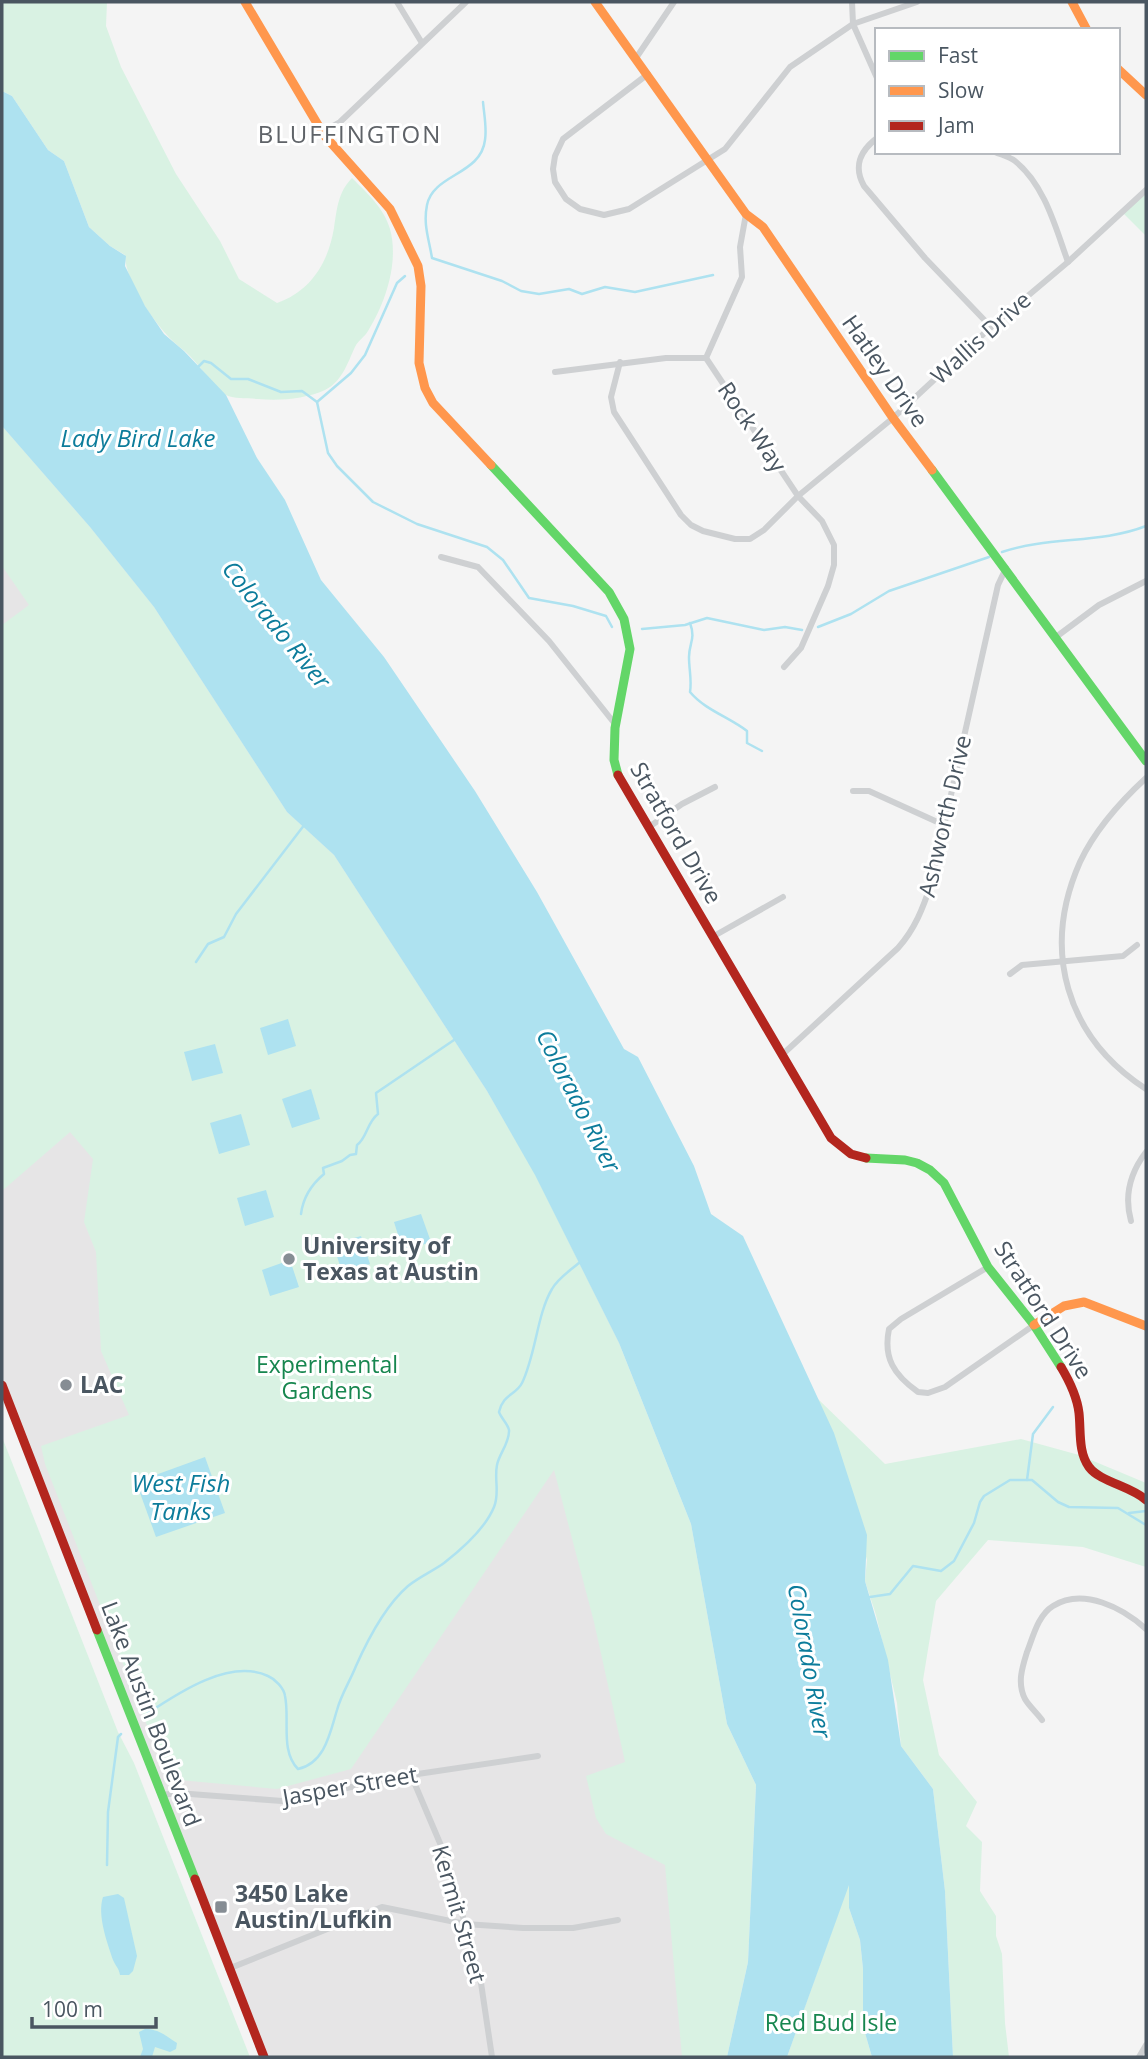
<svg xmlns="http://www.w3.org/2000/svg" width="1148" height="2059" viewBox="0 0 1148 2059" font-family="'Open Sans',sans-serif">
	<rect width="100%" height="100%" fill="#f4f4f4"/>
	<polygon fill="#e6e5e6" points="2,426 90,527 154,607 287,812 334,855 487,1091 535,1175 619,1343 727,2057 264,2057 2,1385"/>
	<g fill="#d9f2e3">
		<path d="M2,2H107L106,26L121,67L176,174L220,241L239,279L277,303C311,291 328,263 334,228C337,209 338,192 352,178C367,193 384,208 390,229C399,262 386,302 368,331C365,337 358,340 355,347C348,362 342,382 325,390C305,399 280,401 258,399C249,398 233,399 226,395C213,387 196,359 182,349C160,333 125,283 125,255L110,246L89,227L64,161L48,150L12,96L2,91Z"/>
		<polygon points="1146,190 1146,236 1121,211"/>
		<polygon points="2,426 90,527 154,607 287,812 334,855 487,1091 534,1172 619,1343 691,1524 727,1724 756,1785 748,1962 727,2057 682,2057 665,1865 606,1834 596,1818 586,1776 625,1762 594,1622 554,1470 351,1769 277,1789 168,1779 45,1464 41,1446 129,1415 101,1351 96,1252 84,1222 93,1159 70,1132 2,1191 2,625 29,605 2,566"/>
		<polygon points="818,1399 885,1464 1021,1439 1079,1455 1146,1483 1146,1567 1083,1547 988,1540 936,1601 923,1680 939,1755 977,1802 966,1826 982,1842 980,1891 996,1916 996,1936 1002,1954 1005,2023 1009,2057 953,2057 945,1891 933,1789 901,1746 897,1703 876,1615 865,1581 867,1560"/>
		<polygon points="2,1437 118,1732 134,1763 250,2057 2,2057"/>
		<polygon points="849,1883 849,1908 860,1940 863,1969 863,2026 872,2057 787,2057"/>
	</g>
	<g fill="#aee2f0">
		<polygon points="2,91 12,96 48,150 64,161 89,227 110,246 126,256 125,266 145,306 164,334 184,351 226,395 257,458 285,500 321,580 384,657 475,791 537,892 624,1049 638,1057 694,1166 711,1214 743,1236 834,1433 867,1535 865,1581 888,1660 901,1746 933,1789 945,1891 953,2057 872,2057 863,2026 863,1969 860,1940 849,1908 849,1885 787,2057 727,2057 748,1962 756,1785 727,1724 691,1524 619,1343 535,1175 487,1091 334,855 287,812 154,607 90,527 2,426"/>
		<polygon points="288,1019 296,1046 268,1055 260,1028"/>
		<polygon points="215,1044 223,1073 192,1081 184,1052"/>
		<polygon points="311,1089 320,1119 292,1128 282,1099"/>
		<polygon points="241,1114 250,1145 219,1154 210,1123"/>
		<polygon points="266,1190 274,1217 245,1226 237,1198"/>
		<polygon points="421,1214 431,1242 403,1251 394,1222"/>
		<polygon points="361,1236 370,1264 342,1272 333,1244"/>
		<polygon points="290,1260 299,1287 270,1296 262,1270"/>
		<polygon points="205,1457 225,1513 156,1537 136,1482"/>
		<path d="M118,1894L124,1898L137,1956L133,1971L129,1975H120C119,1968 116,1967 113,1960C107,1942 97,1915 103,1897Z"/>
		<path d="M145,2029C159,2029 166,2036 177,2043L176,2049L170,2052L155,2047L152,2057H140L143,2049L139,2032Z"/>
	</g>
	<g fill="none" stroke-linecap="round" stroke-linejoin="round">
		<g stroke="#aee2f0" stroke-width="2.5">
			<path d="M483,102C484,114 487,128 485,140C481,175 433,174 427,205C423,225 429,239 432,258L502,281L521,291L539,294L569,289L582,294L605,287L635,292L713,275"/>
			<polyline points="197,368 204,361 211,363 231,379 248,379 281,392 302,391 317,402 328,453 337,466 373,502 417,524 487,547 503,560 529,598 573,606 606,616 612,627"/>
			<polyline points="317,402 351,373 365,355 397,283 405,276"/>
			<path d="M1002,552C1049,536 1100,544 1146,526"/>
			<path d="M690,623C696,639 689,643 689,657C689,670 692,680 690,692C705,710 729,717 747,731V743L762,751"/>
			<polyline points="818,627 851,614 889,591 989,557"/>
			<polyline points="642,629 685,625 707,618 764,630 785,627 802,630"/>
			<polyline points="196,962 208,944 224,937 236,914 305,824"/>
			<path d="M301,1214C303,1198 312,1184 324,1174L323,1168L342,1161L350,1155L356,1154L357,1145C367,1138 367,1122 378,1114L376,1093L454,1040"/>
			<polyline points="1027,1480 1033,1434 1053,1407"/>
			<polyline points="1129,1513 1146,1511"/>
			<polyline points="870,1597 890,1594 913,1566 941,1571 954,1561 974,1523 980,1502 984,1496 1010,1480 1032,1480 1058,1502 1069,1507 1118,1508 1146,1525"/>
			<path d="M148,1713C178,1693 230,1658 268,1676C275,1679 284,1688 285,1696C290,1719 280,1751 298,1769C325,1763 330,1733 337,1710C341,1695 350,1681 356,1666C368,1639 386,1605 408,1586C419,1577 433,1571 444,1563C462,1549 485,1529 494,1507C500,1493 494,1480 497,1465C499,1454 510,1442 509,1430C508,1424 501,1418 499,1412C503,1394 516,1395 522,1383C536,1354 537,1314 552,1289C558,1278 571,1270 580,1262"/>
			<polyline points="107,1865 108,1812 118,1737 121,1734"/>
		</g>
		<g stroke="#ced0d2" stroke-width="6">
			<polyline points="397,2 422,43"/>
			<polyline points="852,2 853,24 877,78"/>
			<polyline points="636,58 674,2"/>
			<polyline points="648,74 563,139 555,156 553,169 555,182 566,199 580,209 604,215 629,209 725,149 790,67 853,24 917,2"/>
			<polyline points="322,132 340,122 466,2"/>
			<path d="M877,138C860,151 853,166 864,186L925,258L991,327"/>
			<path d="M995,152C1002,155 1010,157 1015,161C1045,185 1056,229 1068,262"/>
			<polyline points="706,358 798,496 822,521 834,545 834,565 828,586 801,648 784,667"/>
			<polyline points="706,358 742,277 740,247 746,214"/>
			<polyline points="620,362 611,397 614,412 681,515 691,525 703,531 735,539 750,539 764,530 798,496 893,418 991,327 1068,262 1146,190"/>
			<polyline points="555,372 666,358 706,358"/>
			<polyline points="441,557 478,567 549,641 615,724"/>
			<polyline points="1056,637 1099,605 1146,581"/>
			<path d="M1146,778C1120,802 1095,830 1080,862C1041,950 1066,1037 1146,1089"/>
			<polyline points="853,791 869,791 944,825"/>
			<polyline points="649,827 682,804 715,787"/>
			<polyline points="714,936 783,897"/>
			<polyline points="1010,974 1022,965 1123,956 1137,945"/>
			<path d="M783,1054L898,948C915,929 923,908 931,884L998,585L1006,568"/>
			<path d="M1131,1221C1124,1196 1130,1173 1146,1152"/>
			<path d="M988,1267L901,1319L889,1329C883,1358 894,1375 918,1392L928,1393L945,1387L1034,1325"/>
			<path d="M1042,1720C1037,1713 1029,1706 1025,1699C1017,1683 1022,1668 1027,1652C1033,1637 1038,1615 1053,1606C1083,1587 1123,1608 1146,1629"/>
			<polyline points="411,1775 448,1862 481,1983 492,2057"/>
			<polyline points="162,1795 177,1793 282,1801 411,1775 538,1756"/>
			<polyline points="228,1969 382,1907 465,1924 523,1928 573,1928 618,1920"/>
			<polyline points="1139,2057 1146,2045"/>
		</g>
		<g stroke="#63d668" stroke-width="9">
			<polyline points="491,465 609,592 624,619 630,649 615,728 614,760 618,775"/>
			<polyline points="932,470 1146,761"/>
			<polyline points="866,1158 905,1160 917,1163 930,1170 944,1183 988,1267 1034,1325 1061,1367"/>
			<polyline points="97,1630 195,1879"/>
		</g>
		<g stroke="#ff974d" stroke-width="9">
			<polyline points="245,2 324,135 390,209 418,266 421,286 419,363 425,388 433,403 491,465"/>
			<polyline points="595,2 746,214 763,227 893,418 932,470"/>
			<polyline points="1072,2 1087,30"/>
			<polyline points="1118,69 1146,95"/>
			<polyline points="1034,1325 1064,1306 1084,1302 1146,1326"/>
		</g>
		<g stroke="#b3261e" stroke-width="9">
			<polyline points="618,775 831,1138 851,1154 866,1158"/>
			<path d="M1061,1367C1070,1382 1077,1396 1079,1413C1081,1431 1078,1452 1089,1467C1100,1482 1131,1486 1146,1500"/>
			<polyline points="2,1385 97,1630"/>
			<polyline points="195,1879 264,2057"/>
		</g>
	</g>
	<g fill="#868d94" stroke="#fff" stroke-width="2.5">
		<circle cx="289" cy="1259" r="7"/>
		<circle cx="66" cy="1385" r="7"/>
		<rect x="214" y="1900" width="14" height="14" rx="3.5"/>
	</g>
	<g text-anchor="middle" stroke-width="6" stroke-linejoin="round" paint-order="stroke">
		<g font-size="23" fill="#4a5661" stroke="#fff">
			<text transform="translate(981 338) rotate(-42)" y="8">Wallis Drive</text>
			<text transform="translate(885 371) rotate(55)" y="8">Hatley Drive</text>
			<text transform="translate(752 427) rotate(56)" y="8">Rock Way</text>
			<text transform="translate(945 816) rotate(-77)" y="8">Ashworth Drive</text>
			<text transform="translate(676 833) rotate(60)" y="8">Stratford Drive</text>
			<text transform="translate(1043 1310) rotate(57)" y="8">Stratford Drive</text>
			<text transform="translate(151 1714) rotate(69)" y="8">Lake Austin Boulevard</text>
			<text transform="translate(350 1786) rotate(-10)" y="8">Jasper Street</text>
			<text transform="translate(459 1914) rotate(74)" y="8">Kermit Street</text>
		</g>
		<g font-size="23" font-weight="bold" fill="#4a5661" stroke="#fff" text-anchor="start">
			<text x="303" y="1254">University of<tspan x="303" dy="26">Texas at Austin</tspan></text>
			<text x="80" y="1393">LAC</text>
			<text x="235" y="1902">3450 Lake<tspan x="235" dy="26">Austin/Lufkin</tspan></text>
		</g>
		<g font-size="23" fill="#17864f" stroke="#fff">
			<text x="327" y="1373">Experimental<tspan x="327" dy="26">Gardens</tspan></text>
			<text x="831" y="2031">Red Bud Isle</text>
		</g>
		<g font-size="24" letter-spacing="2" fill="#5f6368" stroke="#fff">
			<text x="350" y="143">BLUFFINGTON</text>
		</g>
		<g font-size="24" font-style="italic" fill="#0c7c9b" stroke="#fff">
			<text x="138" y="447">Lady Bird Lake</text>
			<text transform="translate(276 625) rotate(51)" y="8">Colorado River</text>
			<text transform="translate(578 1101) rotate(63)" y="8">Colorado River</text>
			<text x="181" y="1492">West Fish<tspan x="181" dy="28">Tanks</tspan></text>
			<text transform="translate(809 1661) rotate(80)" y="8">Colorado River</text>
		</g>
	</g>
	<rect width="1148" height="2059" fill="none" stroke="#4a5661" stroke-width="7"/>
	<rect x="875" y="28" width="245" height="126" fill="#ffffff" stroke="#b7bbc0" stroke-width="2"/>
	<rect x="889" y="51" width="35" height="10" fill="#63d668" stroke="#b7bbc0" stroke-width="2"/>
	<text x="938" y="63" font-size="21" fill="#4a5661">Fast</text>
	<rect x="889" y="86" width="35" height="10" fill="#ff974d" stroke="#b7bbc0" stroke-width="2"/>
	<text x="938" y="98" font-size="21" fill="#4a5661">Slow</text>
	<rect x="889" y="121" width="35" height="10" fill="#b3261e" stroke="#b7bbc0" stroke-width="2"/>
	<text x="938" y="133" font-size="21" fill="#4a5661">Jam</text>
	<path d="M32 2017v10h124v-10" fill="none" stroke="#4a5661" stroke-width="3.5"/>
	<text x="42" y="2017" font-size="21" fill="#4a5661" stroke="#ffffff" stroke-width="5" paint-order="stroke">100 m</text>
</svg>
